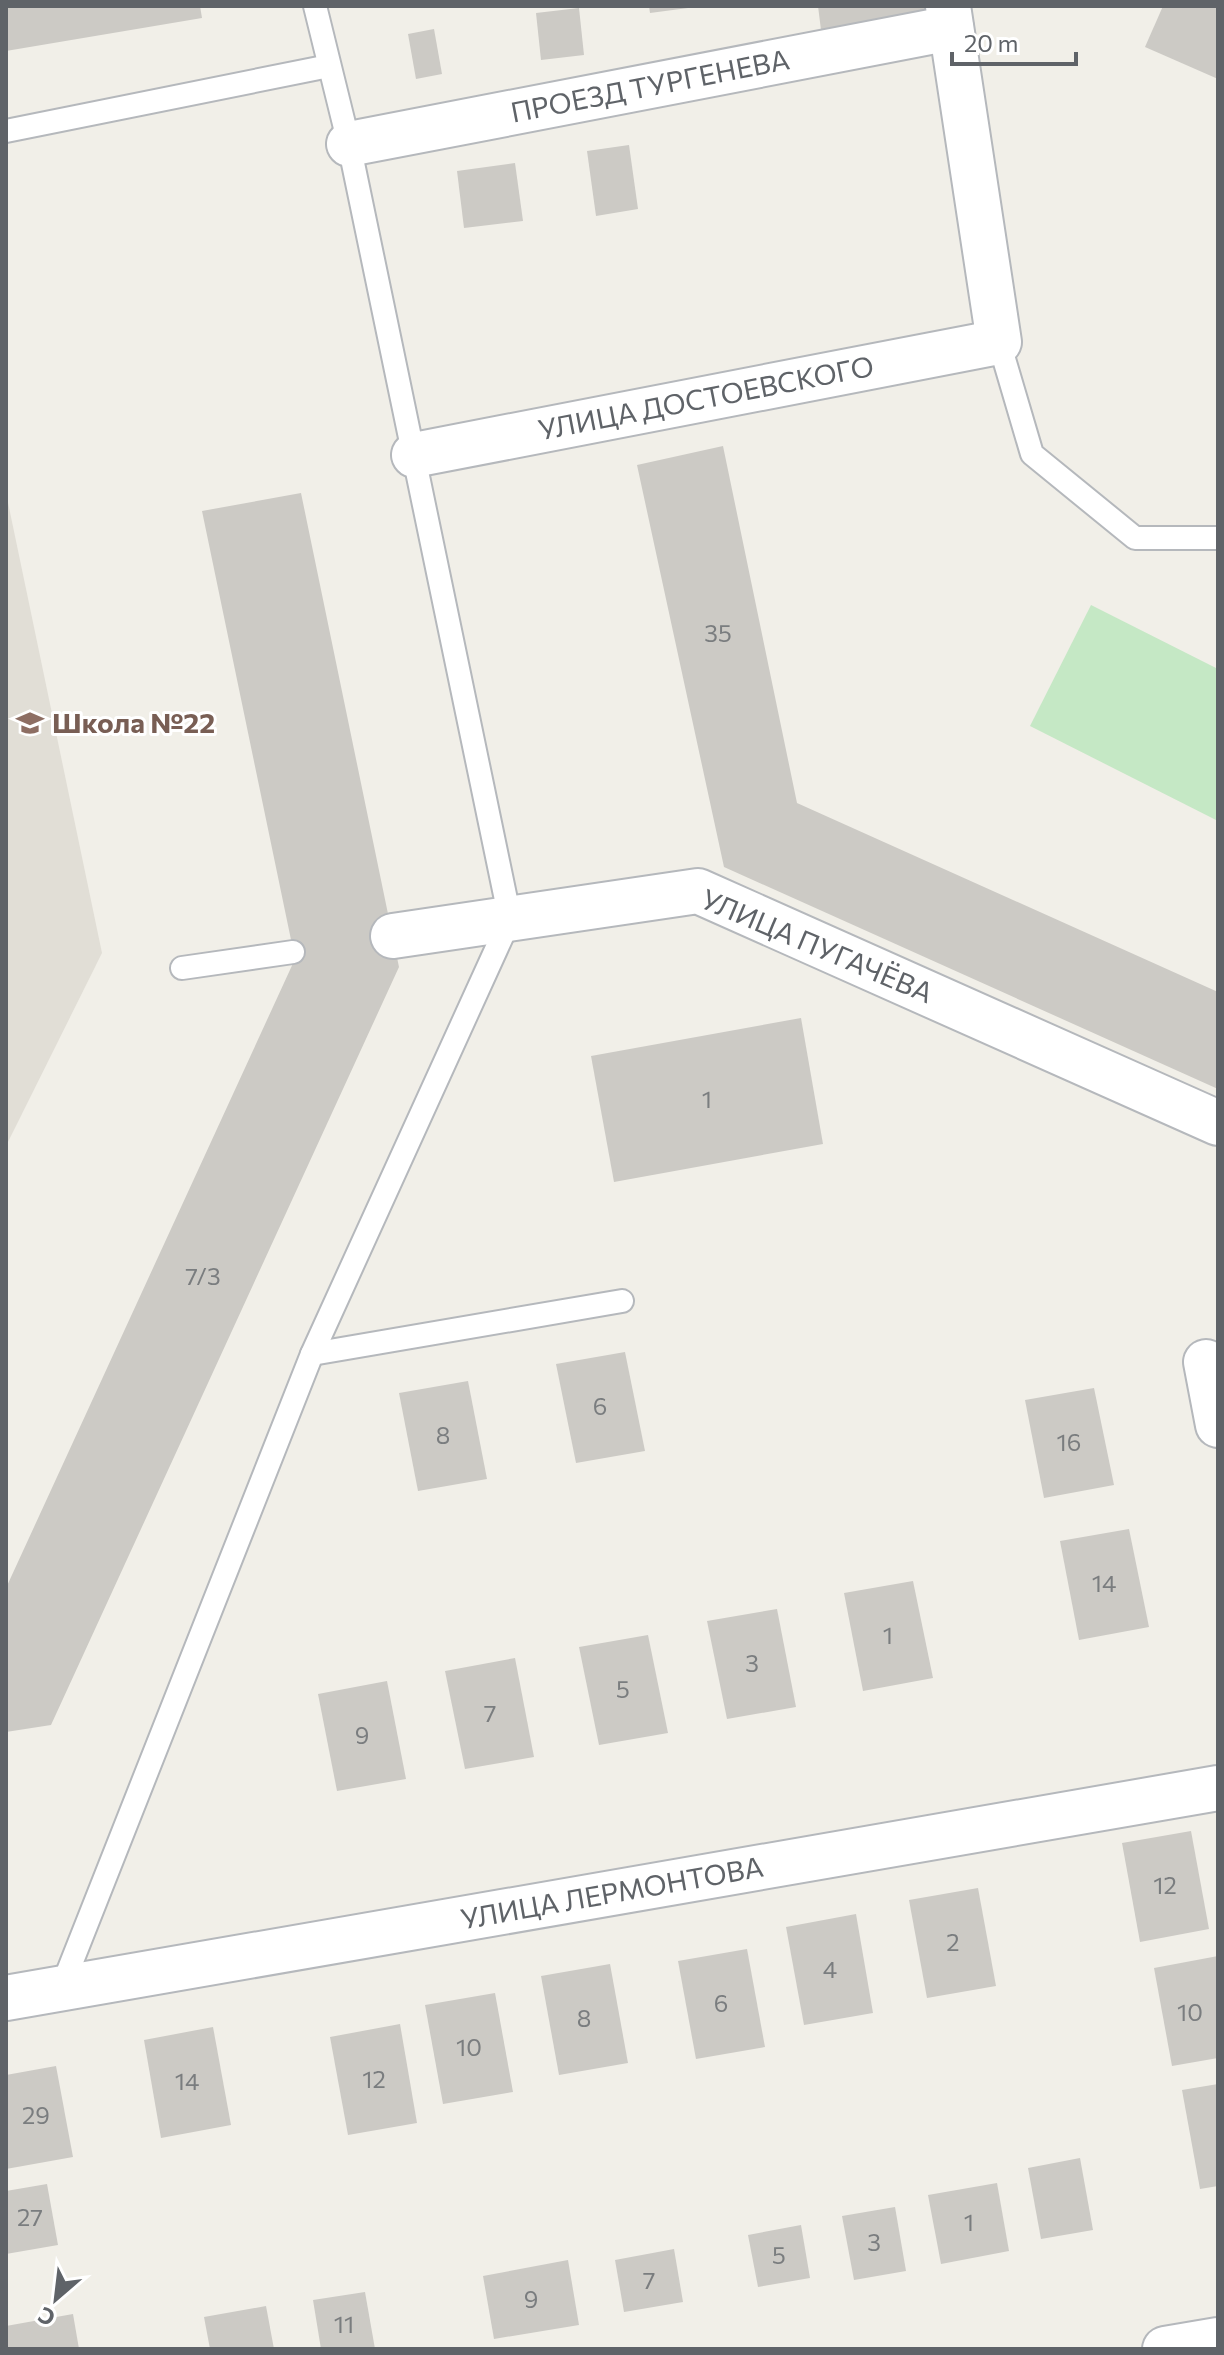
<svg xmlns="http://www.w3.org/2000/svg" width="1224" height="2355" viewBox="0 0 1224 2355" font-family="Commissioner,sans-serif">
	<rect width="100%" height="100%" fill="#f1efe8"/>
	<polygon fill="#e1ded6" points="6,493 102,953 6,1146"/>
	<polygon fill="#c5e8c5" points="1091,605 1218,669 1218,821 1030,726"/>
	<g fill="#cccac5">
		<polygon points="6,6 200,6 202,18 6,51"/>
		<polygon points="649,6 688,6 688,8 650,13"/>
		<polygon points="818,6 927,6 929,25 822,38"/>
		<polygon points="1163,6 1218,6 1218,79 1145,47"/>
		<polygon points="579,8 584,55 541,60 536,13"/>
		<polygon points="434,29 442,74 416,79 408,34"/>
		<polygon points="629,145 638,209 596,216 587,151"/>
		<polygon points="515,163 523,221 464,228 457,171"/>
		<polygon points="723,446 797,803 1218,992 1218,1089 724,867 637,465"/>
		<polygon points="301,493 399,967 51,1725 6,1732 6,1588 295,959 202,511"/>
		<polygon points="801,1018 823,1144 614,1182 591,1056"/>
		<polygon points="625,1352 645,1451 576,1463 556,1364"/>
		<polygon points="468,1381 487,1479 418,1491 399,1393"/>
		<polygon points="1094,1388 1114,1485 1044,1498 1025,1400"/>
		<polygon points="1129,1529 1149,1627 1079,1640 1060,1541"/>
		<polygon points="913,1581 933,1678 863,1691 844,1593"/>
		<polygon points="777,1609 796,1707 727,1719 707,1621"/>
		<polygon points="648,1635 668,1733 599,1745 579,1647"/>
		<polygon points="515,1658 534,1757 465,1769 445,1671"/>
		<polygon points="387,1681 406,1779 337,1791 318,1694"/>
		<polygon points="1191,1831 1209,1929 1140,1942 1122,1843"/>
		<polygon points="978,1888 996,1986 927,1998 909,1900"/>
		<polygon points="856,1914 873,2013 804,2025 786,1927"/>
		<polygon points="747,1949 765,2047 696,2059 678,1961"/>
		<polygon points="1218,1956 1218,2058 1172,2066 1154,1968"/>
		<polygon points="610,1964 628,2063 559,2075 541,1976"/>
		<polygon points="495,1993 513,2092 443,2104 425,2005"/>
		<polygon points="400,2024 417,2123 348,2135 330,2037"/>
		<polygon points="213,2027 231,2125 161,2138 144,2040"/>
		<polygon points="56,2066 73,2157 6,2169 6,2075"/>
		<polygon points="1218,2084 1218,2186 1200,2189 1182,2090"/>
		<polygon points="1080,2158 1093,2230 1041,2239 1028,2168"/>
		<polygon points="997,2183 1009,2251 941,2264 928,2195"/>
		<polygon points="47,2184 58,2245 6,2254 6,2191"/>
		<polygon points="895,2207 906,2271 854,2280 842,2216"/>
		<polygon points="801,2225 810,2278 758,2287 748,2235"/>
		<polygon points="674,2249 683,2302 624,2312 615,2260"/>
		<polygon points="568,2260 579,2325 494,2339 483,2276"/>
		<polygon points="365,2292 375,2349 321,2349 313,2300"/>
		<polygon points="266,2306 274,2349 210,2349 204,2317"/>
		<polygon points="73,2314 79,2349 7,2349 6,2326"/>
	</g>
	<g fill="none" stroke-linecap="round" stroke-linejoin="round">
		<g stroke="#b5b8bc" stroke-width="26">
			<g id="lane">
				<polyline points="6,131 329,66"/>
				<polyline points="999,342 1032,454 1135,538 1218,538"/>
				<polyline points="182,968 293,952"/>
				<polyline points="312,1354 622,1301"/>
				<polyline points="61,1989 312,1354 510,919 349,144 315,6"/>
			</g>
		</g>
		<g stroke="#b5b8bc" stroke-width="48">
			<g id="street">
				<polyline points="349,144 951,28"/>
				<polyline points="414,455 999,342 948,6"/>
				<polyline points="393,936 698,891 1218,1123"/>
				<polyline points="1206,1362 1218,1425"/>
				<polyline points="6,1998 1218,1788"/>
				<polyline points="1165,2349 1218,2340"/>
			</g>
		</g>
		<use href="#lane" stroke="#fff" stroke-width="22"/>
		<use href="#street" stroke="#fff" stroke-width="44"/>
	</g>
	<defs>
		<g id="school-bare" transform="scale(2.16)"><path d="M0-5L7-2L0 1L-7-2ZM-4 1L0 2.5L4 1V4Q0 6-4 4Z" fill="#8d6e63" stroke="#fff" stroke-width="2.5" paint-order="stroke"/></g>
	</defs>
	<g fill-rule="evenodd">
		<use href="#school-bare" x="30" y="723"/>
	</g>
	<g text-anchor="middle" stroke-width="6" stroke-linejoin="round" paint-order="stroke">
		<g font-size="24" fill="#7a7d7f">
			<text x="718" y="642">35</text>
			<text x="707" y="1108">1</text>
			<text x="203" y="1285">7/3</text>
			<text x="600" y="1415">6</text>
			<text x="443" y="1444">8</text>
			<text x="1069" y="1451">16</text>
			<text x="1104" y="1592">14</text>
			<text x="888" y="1644">1</text>
			<text x="752" y="1672">3</text>
			<text x="623" y="1698">5</text>
			<text x="490" y="1722">7</text>
			<text x="362" y="1744">9</text>
			<text x="1165" y="1894">12</text>
			<text x="953" y="1951">2</text>
			<text x="830" y="1978">4</text>
			<text x="721" y="2012">6</text>
			<text x="1190" y="2021">10</text>
			<text x="584" y="2027">8</text>
			<text x="469" y="2056">10</text>
			<text x="374" y="2088">12</text>
			<text x="187" y="2090">14</text>
			<text x="36" y="2124">29</text>
			<text x="30" y="2226">27</text>
			<text x="969" y="2231">1</text>
			<text x="874" y="2251">3</text>
			<text x="779" y="2264">5</text>
			<text x="649" y="2289">7</text>
			<text x="531" y="2308">9</text>
			<text x="344" y="2333">11</text>
		</g>
		<g font-size="28" fill="#5f6368" stroke="#fff">
			<text transform="translate(650 86) rotate(-11)" y="10">ПРОЕЗД ТУРГЕНЕВА</text>
			<text transform="translate(706 398) rotate(-11)" y="10">УЛИЦА ДОСТОЕВСКОГО</text>
			<text transform="translate(817 946) rotate(23)" y="10">УЛИЦА ПУГАЧЁВА</text>
			<text transform="translate(612 1893) rotate(-10)" y="10">УЛИЦА ЛЕРМОНТОВА</text>
		</g>
		<g font-size="28" font-weight="bold" fill="#785e54" stroke="#fff" text-anchor="start">
			<text x="52" y="733">Школа №22</text>
		</g>
	</g>
	<rect width="1224" height="2355" fill="none" stroke="#5f6368" stroke-width="16"/>
	<g transform="translate(56 2299) rotate(208)" stroke="#ffffff" stroke-width="6" paint-order="stroke">
	<path d="M0-6L14 30L0 20L-14 30Z" fill="#5f6368"/>
	<text y="-12" font-size="22" font-weight="bold" text-anchor="middle" fill="#5f6368">С</text>
	</g>
	<path d="M952 52v12h124v-12" fill="none" stroke="#5f6368" stroke-width="4"/>
	<text x="964" y="52" font-size="24" fill="#5f6368" stroke="#ffffff" stroke-width="6" paint-order="stroke">20 m</text>
</svg>
